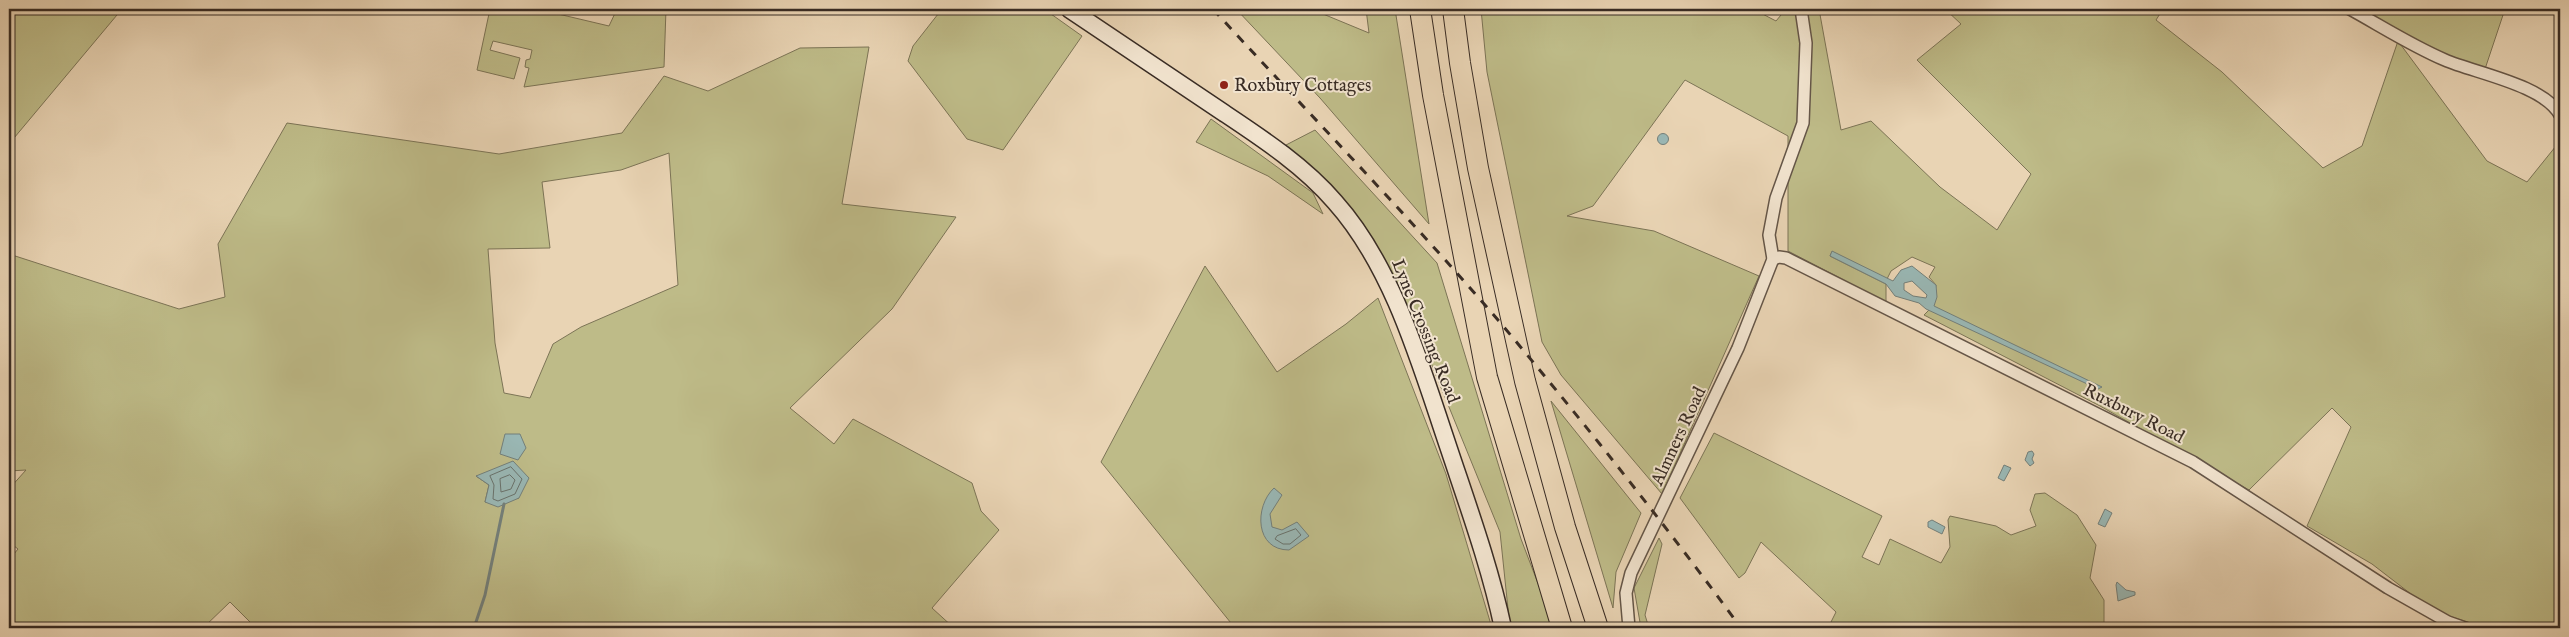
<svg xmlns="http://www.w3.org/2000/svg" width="2569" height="637" viewBox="0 0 2569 637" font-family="'IM FELL English',serif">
	<rect width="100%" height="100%" fill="#e9d4b4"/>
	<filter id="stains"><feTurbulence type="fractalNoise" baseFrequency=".004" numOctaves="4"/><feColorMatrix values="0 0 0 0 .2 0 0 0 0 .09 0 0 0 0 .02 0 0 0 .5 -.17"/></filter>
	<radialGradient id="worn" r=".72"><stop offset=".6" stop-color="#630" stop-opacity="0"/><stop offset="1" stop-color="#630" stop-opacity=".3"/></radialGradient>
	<g fill="#bebb88" stroke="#7c7456" fill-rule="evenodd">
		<polygon points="9,9 122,9 9,144"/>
		<polygon points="490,9 537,9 609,26 617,9 666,9 664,67 524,87 529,68 525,67 526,60 530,59 532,50 493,41 490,50 520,58 514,79 477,70"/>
		<polygon points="942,9 1044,9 1082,36 1003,150 967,139 908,61 913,46"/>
		<polygon points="1236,9 1311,9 1369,33 1366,9 1395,9 1429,224 1320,98"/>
		<polygon points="1481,9 1753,9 1776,21 1786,9 1819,9 1841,130 1871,121 1940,187 1997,230 2031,174 1917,60 1961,24 1945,9 2163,9 2156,20 2222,72 2323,168 2362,146 2398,41 2487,161 2527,182 2560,141 2560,628 2487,628 2433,611 2372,564 2307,526 2351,427 2332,408 2249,490 2100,406 1924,315 1933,306 1936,285 1929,277 1935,267 1912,257 1891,271 1887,279 1832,252 1830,256 1886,284 1886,302 1788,251 1788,136 1685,80 1593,206 1567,216 1654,231 1759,276 1662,494 1561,375 1542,342 1487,72"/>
		<polygon points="2358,9 2505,9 2485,69 2446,56"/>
		<path d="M869,47L842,204L956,217L892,309L790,408L834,444L853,419L972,483L981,511L999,530L932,608L954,628H256L230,602L203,628H9V560L18,549L9,542V489L26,470L9,471V254L179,309L225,297L218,244L287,123L499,154L622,133L664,76L708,91L800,48ZM669,153L678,285L581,327L553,344L530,398L504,393L495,343L488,249L550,248L542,182L621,170ZM476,476L519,498L485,502L489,485Z"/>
		<polygon points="1211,119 1313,193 1323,214 1268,176 1196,142"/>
		<polygon points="1315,130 1437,263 1521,539 1555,628 1510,628 1500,532 1409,309 1353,212 1286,145"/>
		<polygon points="1205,266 1277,372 1346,324 1378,298 1446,474 1492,628 1235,628 1101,462"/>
		<polygon points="1551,401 1641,513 1616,572 1613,608"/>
		<polygon points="1714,433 1882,516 1862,557 1879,565 1890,539 1941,563 1950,547 1948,520 1950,516 1996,526 2011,535 2036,526 2030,510 2035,494 2045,493 2077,515 2096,545 2090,578 2104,600 2104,628 2183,623 2187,628 1828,628 1836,612 1761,542 1745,573 1739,578 1680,498"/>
		<polygon points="1659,538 1662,544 1645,615 1649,628 1641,628 1634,588"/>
	</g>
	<g fill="#99b7b4" stroke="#737f7a" fill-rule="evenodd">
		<circle cx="1663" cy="139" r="5.5"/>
		<path d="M1832,251L1893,281L1901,270L1912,266L1936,285L1937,297L1934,306L2102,387L2098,389L1926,309L1919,303L1895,296L1886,284L1830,256ZM1912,281L1927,295L1926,298L1913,296L1904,290V283Z"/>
		<polygon points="505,434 520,434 526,448 518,460 500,454"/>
		<polygon points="2028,452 2032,451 2034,454 2032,459 2034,463 2030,466 2025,460"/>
		<polygon points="513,461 529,478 519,498 498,507 485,502 489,485 476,476"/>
		<polygon points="2004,465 2011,468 2004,481 1998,478"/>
		<path d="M1274,488L1282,495L1270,514L1272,527L1282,530L1297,522L1309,536L1289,550C1255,550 1254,507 1274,488Z"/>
		<polygon points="2105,509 2112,513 2105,527 2098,524"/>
		<polygon points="1932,520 1945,527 1942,534 1928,527 1928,522"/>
		<polygon points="2117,582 2126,590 2135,592 2135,595 2118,601 2116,585"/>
	</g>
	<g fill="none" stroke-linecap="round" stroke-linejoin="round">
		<g stroke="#69726c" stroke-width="1">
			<polygon points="511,467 522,479 515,494 498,501 493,499 494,485 490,476"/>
			<polygon points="510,475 515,480 511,489 501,492 500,479"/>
			<polygon points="1296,529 1301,535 1290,544 1283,544 1275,539 1277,536"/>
		</g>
		<polyline stroke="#737f7a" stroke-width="3" points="474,628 485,595 504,504"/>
		<g stroke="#655648" stroke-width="14">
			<g id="street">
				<path d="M2350,9C2381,26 2412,46 2445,60C2475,73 2544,85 2560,115"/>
				<polyline points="1773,259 1779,257 1786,258 2193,462 2388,588 2448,622 2465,628"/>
				<polyline points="1629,628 1626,593 1631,573 1738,348 1773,259 1769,235 1776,198 1803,123 1806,43 1801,9"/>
			</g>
		</g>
		<g stroke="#392c24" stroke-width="19">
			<path id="secondary" d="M1069,9C1120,43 1172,78 1224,113C1263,139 1304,166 1335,202C1394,268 1421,367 1449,449C1469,509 1490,567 1503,628"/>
		</g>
		<g stroke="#392c24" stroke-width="22">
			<g id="highway">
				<polyline points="1420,9 1433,95 1487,377 1562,628"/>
				<polyline points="1453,9 1460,63 1478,168 1525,381 1565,527 1598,628"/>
			</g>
		</g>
		<use href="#street" stroke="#f1e3ce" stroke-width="11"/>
		<use href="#secondary" stroke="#f1e3ce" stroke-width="16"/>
		<use href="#highway" stroke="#e9d4b4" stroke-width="20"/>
		<path stroke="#392c24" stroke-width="3" stroke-dasharray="9 9" stroke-linecap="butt" d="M1213,9C1308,113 1406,213 1498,320C1582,420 1664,523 1741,628"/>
	</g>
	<circle fill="#8f2418" stroke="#f1e3ce" stroke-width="2" cx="1224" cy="85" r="5"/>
	<g text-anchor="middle" stroke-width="4" stroke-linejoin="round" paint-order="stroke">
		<g font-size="18" fill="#392c24" stroke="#f1e3ce" text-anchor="start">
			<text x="1234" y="91">Roxbury Cottages</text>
		</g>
		<g font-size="18" fill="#392c24" stroke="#f1e3ce">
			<text transform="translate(1426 331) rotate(68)" y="6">Lyne Crossing Road</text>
			<text transform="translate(2134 413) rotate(27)" y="6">Ruxbury Road</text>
			<text transform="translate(1678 436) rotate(-65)" y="6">Almners Road</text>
		</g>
	</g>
	<rect width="2569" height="637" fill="none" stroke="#e9d4b4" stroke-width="30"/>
	<rect x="10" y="10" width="2549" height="617" fill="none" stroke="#392c24" stroke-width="2.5"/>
	<rect x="15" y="15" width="2539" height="607" fill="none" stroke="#392c24"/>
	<rect width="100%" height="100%" filter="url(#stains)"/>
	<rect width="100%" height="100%" fill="url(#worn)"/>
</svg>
